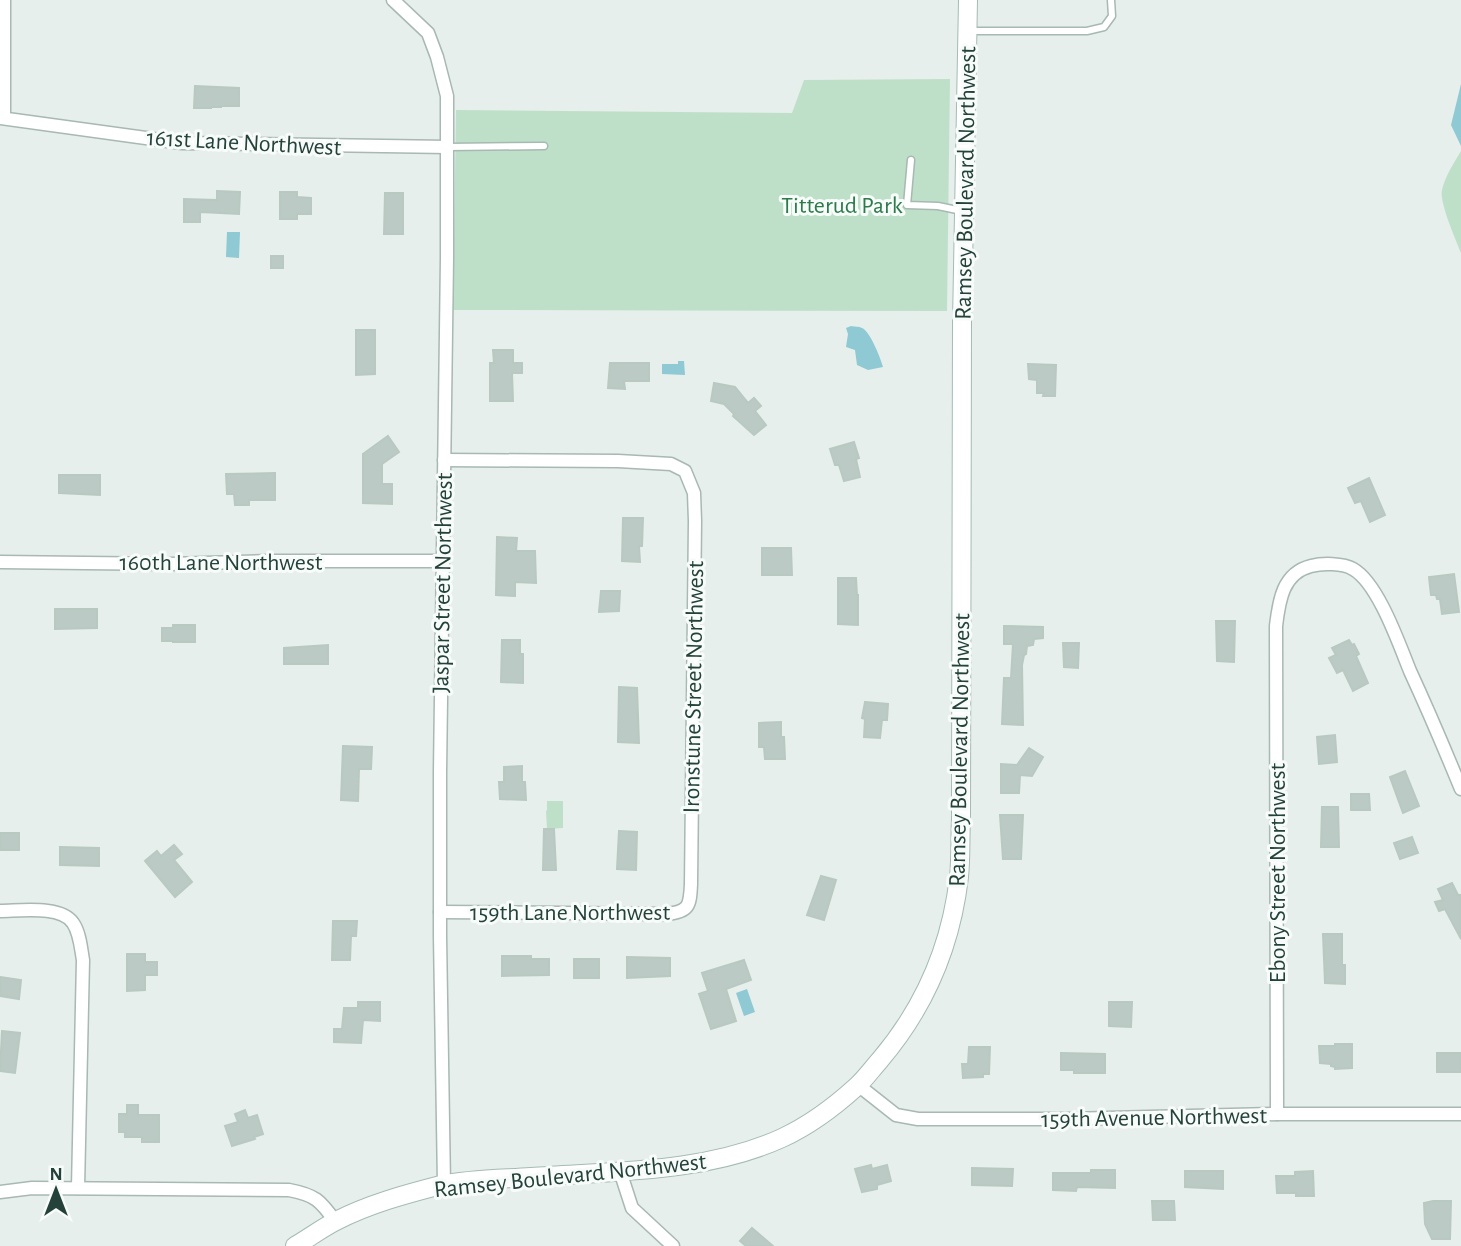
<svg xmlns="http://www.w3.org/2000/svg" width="1461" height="1246" viewBox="0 0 1461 1246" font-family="'Alegreya Sans',sans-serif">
	<rect width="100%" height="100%" fill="#e6efeb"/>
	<g fill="#bfe0c8">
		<polygon points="950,79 947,311 453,310 456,110 792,113 804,80"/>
		<path d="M1461,151V253C1456,240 1439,202 1442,190C1445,176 1454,163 1461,151Z"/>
		<polygon points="547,801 563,801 563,828 547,829 546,811 547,810"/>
	</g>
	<g fill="#8ec9d4">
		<polygon points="1461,84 1461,146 1451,125"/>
		<polygon points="227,232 240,232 239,258 226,257"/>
		<path d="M851,326C854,327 859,326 862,328C870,331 881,359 883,367L868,370L857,365L855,350L846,347L848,334L846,328Z"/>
		<polygon points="678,361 684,361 685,375 662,374 662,364 678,364"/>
		<polygon points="747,989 755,1012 744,1016 736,993"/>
	</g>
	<g fill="#bbcac4" stroke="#b8c9c2" stroke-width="2">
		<polygon points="195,86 239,88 239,106 221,106 221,107 211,107 211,108 194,108"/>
		<polygon points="217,191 240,192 239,214 200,212 200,222 184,222 184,199 217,200"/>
		<polygon points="280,192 297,192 297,197 311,198 311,214 297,214 297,219 280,219"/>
		<polygon points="385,193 403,193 403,234 384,234"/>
		<rect x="271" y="256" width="12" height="12"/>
		<polygon points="356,330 375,330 375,374 356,375"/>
		<polygon points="493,350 513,350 513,363 522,363 522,373 512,373 513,401 490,401 490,363 494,363"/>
		<polygon points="610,363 649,363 649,381 624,381 625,389 608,388"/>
		<polygon points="1028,364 1056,365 1055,396 1043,396 1044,393 1037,393 1037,380 1029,379"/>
		<polygon points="714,383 735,387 748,403 754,398 761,406 755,411 766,425 754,435 733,416 734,414 724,404 711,401"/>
		<polygon points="388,436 399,452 382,464 382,484 392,484 392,504 363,503 363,454"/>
		<polygon points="854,442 859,458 856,459 860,477 844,481 839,465 835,465 830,449"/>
		<polygon points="275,473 275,500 249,500 249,505 235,505 234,494 227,494 226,474"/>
		<polygon points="59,475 100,475 100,495 59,493"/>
		<polygon points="1369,478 1385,515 1370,522 1361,501 1355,503 1348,488"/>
		<polygon points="623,518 643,518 642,546 639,546 640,562 622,561"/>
		<polygon points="497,537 517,538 516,551 535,551 536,583 515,582 515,596 496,595"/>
		<polygon points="762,548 791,548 792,575 762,575"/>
		<polygon points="1454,574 1459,612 1442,614 1440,599 1437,599 1436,595 1431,595 1429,577"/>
		<polygon points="838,578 856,578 857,595 858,595 858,625 838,624"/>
		<polygon points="601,591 620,591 619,611 599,612"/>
		<polygon points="55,609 97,609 97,628 55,629"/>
		<polygon points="1216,621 1235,621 1234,662 1217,661"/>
		<polygon points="173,625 195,625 195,642 173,642 173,641 162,641 162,628 173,628"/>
		<polygon points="1004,626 1043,627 1043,638 1034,639 1033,645 1027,646 1026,654 1024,655 1022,665 1023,725 1002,724 1004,678 1011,678 1013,644 1004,644"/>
		<polygon points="502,640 520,640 520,654 523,654 523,683 501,682"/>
		<polygon points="1349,640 1352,645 1354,644 1359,654 1356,656 1368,683 1353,691 1343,670 1337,673 1329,658 1336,655 1332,648"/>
		<polygon points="1063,643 1079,643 1078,668 1064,667"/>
		<polygon points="328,645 328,664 284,664 284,648"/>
		<polygon points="619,687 637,688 639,743 618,742"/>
		<polygon points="865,702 888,704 887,720 882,720 880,738 864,737 865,719 862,718"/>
		<polygon points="781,722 781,737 784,737 785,759 765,759 764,747 759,747 759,723"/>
		<polygon points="1335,735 1337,762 1319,764 1317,737"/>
		<polygon points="343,746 372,747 371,769 359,769 358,801 341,800"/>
		<polygon points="1029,748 1043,757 1032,776 1020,775 1019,793 1001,793 1001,764 1017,765"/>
		<polygon points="522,766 522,782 525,782 526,800 500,799 499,782 504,782 504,767"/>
		<polygon points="1405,771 1419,806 1403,813 1390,777"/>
		<polygon points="1351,794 1369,794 1370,810 1351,810"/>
		<polygon points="1322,807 1338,807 1339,847 1321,847"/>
		<polygon points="1000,815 1023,815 1021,859 1003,859"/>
		<polygon points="544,829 554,829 556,870 543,870"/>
		<polygon points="619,831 637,832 636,870 617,869"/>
		<rect x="0" y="833" width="19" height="17"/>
		<polygon points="1412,837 1418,853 1400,859 1394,843"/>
		<polygon points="174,845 182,854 174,860 192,882 175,897 145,861 157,851 161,856"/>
		<polygon points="60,847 99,848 99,866 60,865"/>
		<polygon points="821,876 836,880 824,920 807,915"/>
		<polygon points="1452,883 1458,895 1461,895 1461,939 1445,909 1439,911 1435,902 1443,900 1438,889"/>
		<polygon points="333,921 357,921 356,936 351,936 350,960 332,960"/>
		<polygon points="1323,934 1342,934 1342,965 1345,965 1345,984 1325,983"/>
		<polygon points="127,954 145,954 145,962 157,962 157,975 145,975 145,990 127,991"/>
		<polygon points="502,956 531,956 531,959 549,959 549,975 502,976"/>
		<polygon points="627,957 670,958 670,976 627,978"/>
		<rect x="574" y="959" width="25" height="19"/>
		<polygon points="744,960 751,980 726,989 736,1021 711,1029 699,994 708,991 702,973"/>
		<polygon points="0,977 21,980 19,999 0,996"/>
		<polygon points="358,1002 380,1002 380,1021 363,1020 361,1043 334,1042 334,1029 342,1029 344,1008 358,1008"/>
		<polygon points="1109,1002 1132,1002 1131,1027 1109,1026"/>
		<polygon points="2,1031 20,1033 15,1073 0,1071"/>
		<polygon points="1335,1044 1352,1044 1352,1068 1335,1069 1335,1067 1331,1066 1331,1064 1320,1063 1319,1046 1335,1046"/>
		<polygon points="969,1047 990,1047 989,1074 983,1074 983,1077 963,1078 962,1064 968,1064"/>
		<polygon points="1061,1053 1105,1054 1105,1073 1074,1073 1074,1070 1061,1070"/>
		<rect x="1437" y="1053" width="24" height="19"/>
		<polygon points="127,1105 138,1105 138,1115 159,1115 159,1142 142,1142 142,1137 125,1137 125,1132 119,1132 119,1114 127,1114"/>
		<polygon points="245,1110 248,1118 257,1115 263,1134 254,1137 255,1139 232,1146 225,1126 238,1122 235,1114"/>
		<polygon points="871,1165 872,1169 887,1165 891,1181 877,1185 877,1189 862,1192 855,1169"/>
		<polygon points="972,1168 1013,1169 1012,1186 972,1185"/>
		<polygon points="1091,1170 1115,1170 1115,1188 1077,1187 1076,1191 1053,1190 1053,1173 1091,1173"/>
		<polygon points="1185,1171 1223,1171 1223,1189 1185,1187"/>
		<polygon points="1313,1171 1314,1196 1296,1196 1296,1193 1277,1193 1276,1176 1295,1176 1295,1172"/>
		<polygon points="1152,1201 1174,1201 1175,1220 1153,1220"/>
		<polygon points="1433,1201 1451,1201 1450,1239 1432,1239 1425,1224 1424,1203"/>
		<polygon points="752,1228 773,1246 746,1246 740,1241"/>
	</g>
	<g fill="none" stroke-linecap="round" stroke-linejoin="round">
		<g stroke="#a8b8b2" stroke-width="9">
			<g id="lane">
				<polyline points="968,31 1087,31 1104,27 1112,16 1111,0"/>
				<polyline points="448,147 544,146"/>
				<polyline points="911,160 907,205 938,206 962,211"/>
			</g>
		</g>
		<g stroke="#a8b8b2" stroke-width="15">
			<g id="street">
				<polyline points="4,0 4,118"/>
				<polyline points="393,0 428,33 437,57 447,96 447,258 440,772 440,936 444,1185"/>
				<polyline points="0,118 182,143 448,147"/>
				<polyline points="0,562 171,564 269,561 442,561"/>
				<path d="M0,911C20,911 61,905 73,923C80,933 81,949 83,960L78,1188"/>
				<path d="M440,912L666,914C689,912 690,906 691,884L695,521L694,493L685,471L671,464L618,461L444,460"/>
				<polyline points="858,1085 896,1115 918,1119 1067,1119 1277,1114 1461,1114"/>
				<path d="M1277,1114L1276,626C1279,600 1283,573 1311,566C1322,563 1343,563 1353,569C1378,583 1399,644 1410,671C1428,710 1445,750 1461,789"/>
				<polyline points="620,1171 632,1208 673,1246"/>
				<path d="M0,1192L32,1188L289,1190C315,1195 320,1200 335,1221"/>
			</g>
		</g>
		<g stroke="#a4bbb3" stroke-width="20">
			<path id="secondary" d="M295,1246C309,1238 322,1228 336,1221C369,1204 406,1194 441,1185C470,1179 502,1179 531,1177C613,1171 706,1173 782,1138C808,1126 834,1107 856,1087C865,1079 872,1069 880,1060C925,1007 951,946 959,877C961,858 960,838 961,819L962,322L968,0"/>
		</g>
		<use href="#lane" stroke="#fff" stroke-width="6"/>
		<use href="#street" stroke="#fff" stroke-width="12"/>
		<use href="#secondary" stroke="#fff" stroke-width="18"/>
	</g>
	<g text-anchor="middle" stroke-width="6" stroke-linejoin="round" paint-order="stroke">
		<g font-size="24" fill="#24423a" stroke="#f7fbf9">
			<text transform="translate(244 142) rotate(3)" y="8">161st Lane Northwest</text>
			<text transform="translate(965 183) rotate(-89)" y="8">Ramsey Boulevard Northwest</text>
			<text x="221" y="570">160th Lane Northwest</text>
			<text transform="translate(442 583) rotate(-89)" y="8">Jaspar Street Northwest</text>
			<text transform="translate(693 687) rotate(-89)" y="8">Ironstune Street Northwest</text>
			<text transform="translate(959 750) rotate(-89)" y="8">Ramsey Boulevard Northwest</text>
			<text transform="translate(1277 873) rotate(-90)" y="8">Ebony Street Northwest</text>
			<text x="570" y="920">159th Lane Northwest</text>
			<text transform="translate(1154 1117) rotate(-1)" y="8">159th Avenue Northwest</text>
			<text transform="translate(570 1175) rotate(-6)" y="8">Ramsey Boulevard Northwest</text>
		</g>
		<g font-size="24" fill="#2d7a4b" stroke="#f7fbf9">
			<text x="842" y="213">Titterud Park</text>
		</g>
	</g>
	<g transform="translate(56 1190)" stroke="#f7fbf9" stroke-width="5" paint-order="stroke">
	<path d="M0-5L12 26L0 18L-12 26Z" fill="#24423a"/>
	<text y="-10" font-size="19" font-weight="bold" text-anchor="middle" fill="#24423a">N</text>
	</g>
</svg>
